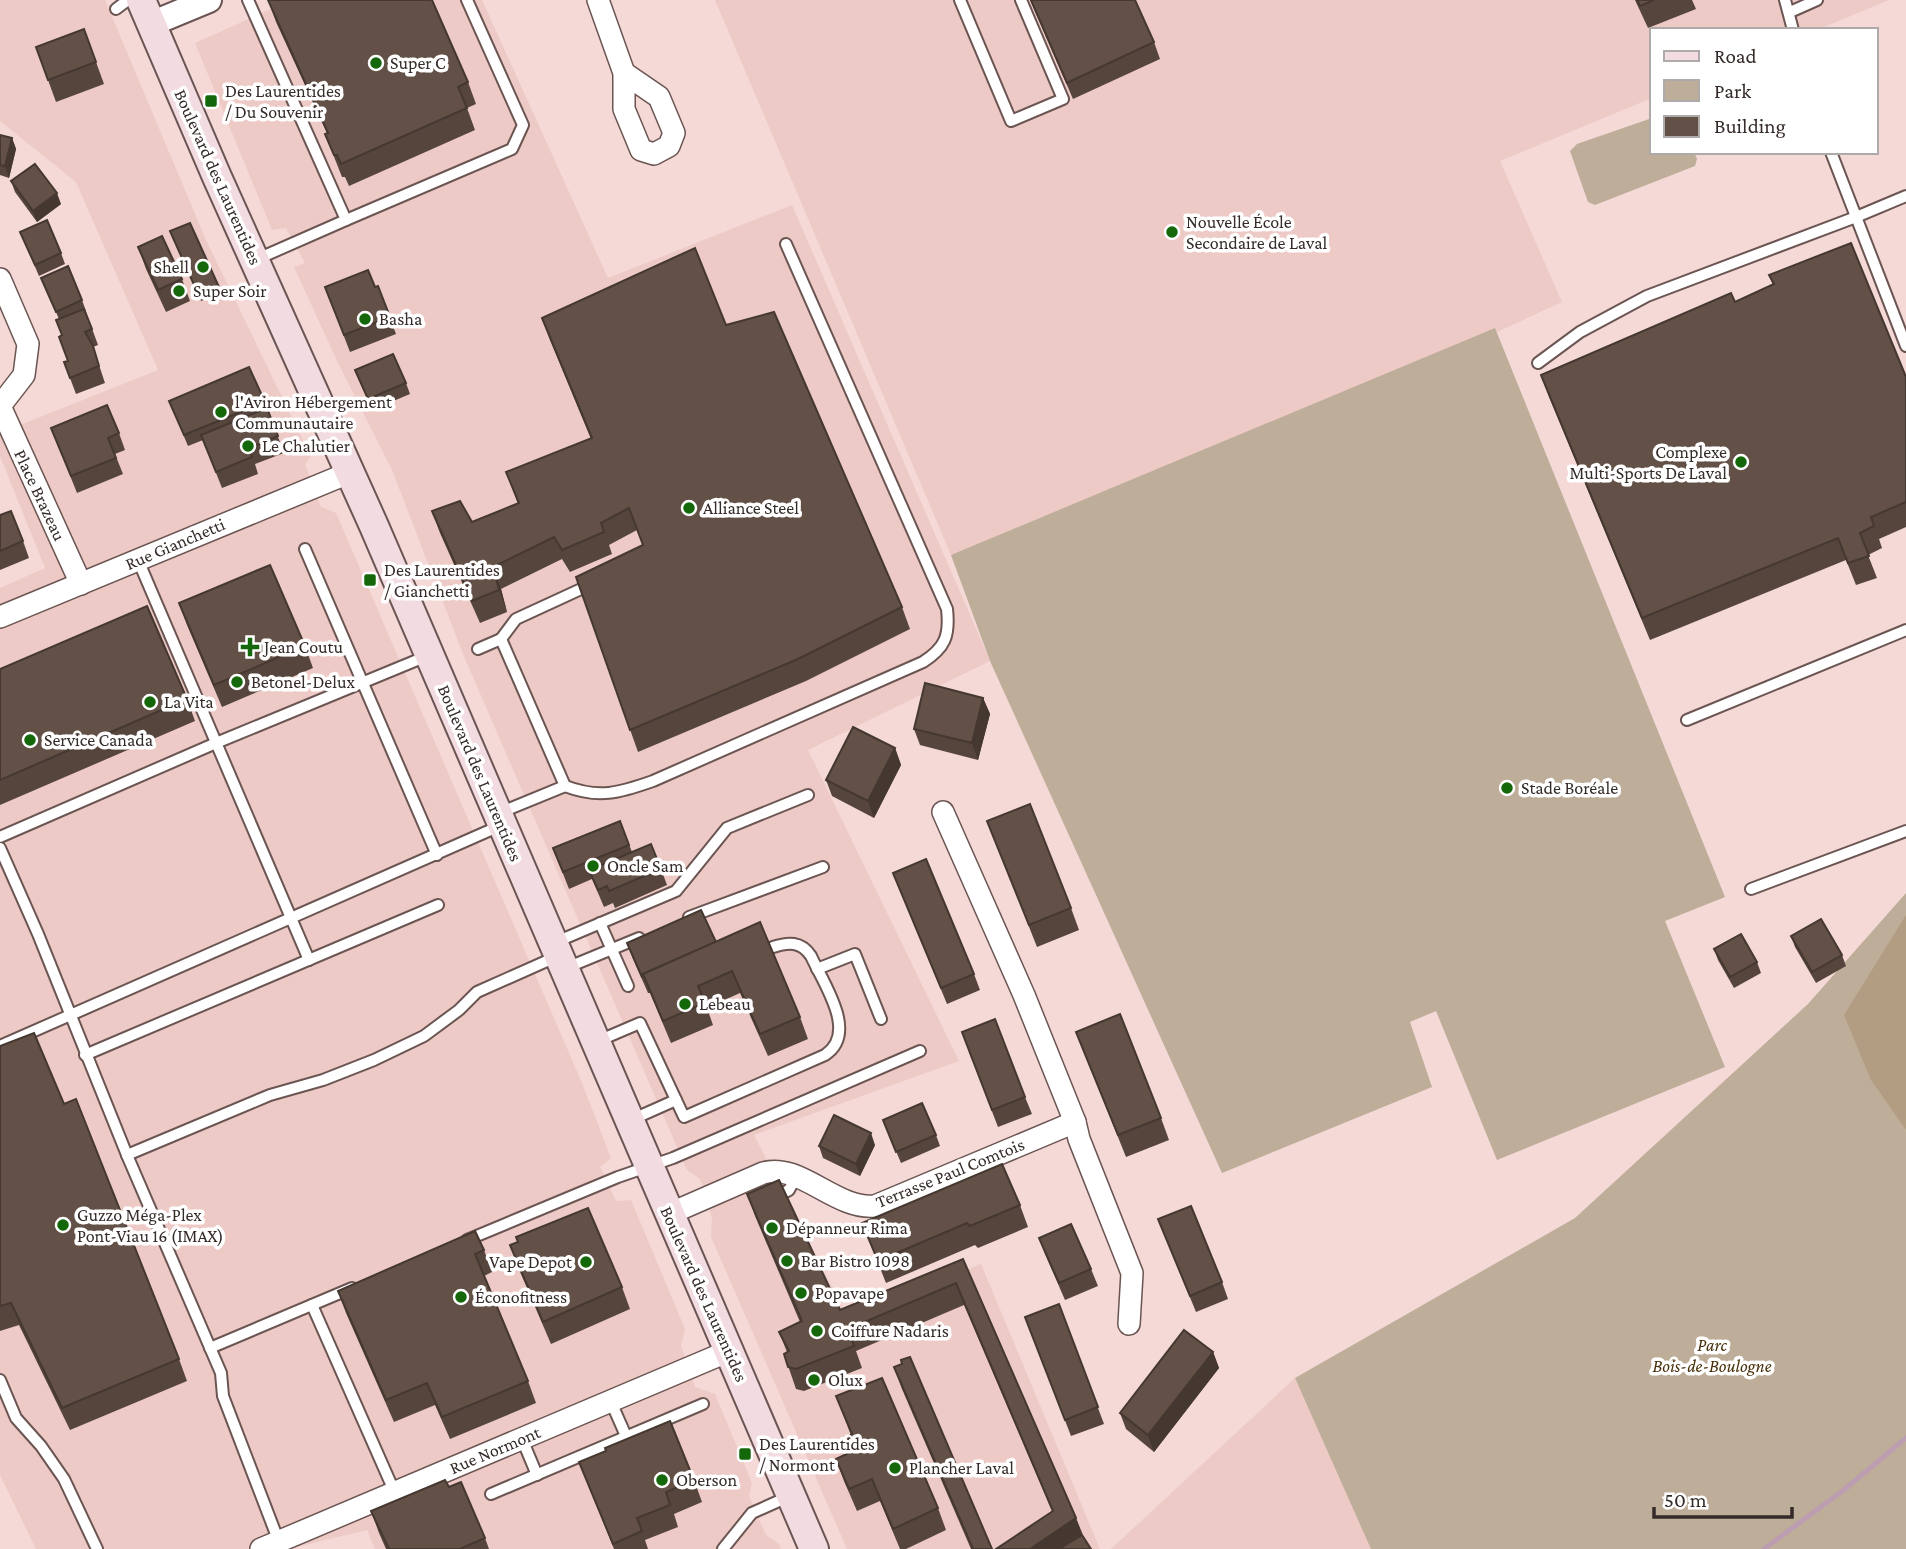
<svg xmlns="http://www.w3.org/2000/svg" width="1906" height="1549" viewBox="0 0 1906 1549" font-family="'Crimson Pro',serif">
	<rect width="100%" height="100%" fill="#f4d9d6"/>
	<g fill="#edcac6">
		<polygon points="0,0 105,0 206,240 311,457 305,464 321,507 336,513 582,1083 611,1158 600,1167 616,1201 631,1200 685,1329 681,1346 695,1387 715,1394 752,1483 749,1496 766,1535 779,1544 781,1549 375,1549 367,1530 288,1549 36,1549 0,1475 0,588 45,568 0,456 0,433 158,370 76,182 0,121"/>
		<polygon points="291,0 482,0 608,278 792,205 990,661 808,750 959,1061 754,1135 848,1318 981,1264 1100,1549 847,1549 711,1237 712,1218 700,1179 687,1170 465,659 392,470 338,363 294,267 305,263 286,228 272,230 195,43"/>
		<polygon points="715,0 1889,0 1817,30 1652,30 1652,98 1500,161 1562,302 1417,369 951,555"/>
		<polygon points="1295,1378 1374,1549 1111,1549"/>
	</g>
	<g fill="#bdad99">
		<polygon points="1652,118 1652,152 1694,152 1697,159 1695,166 1595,205 1588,202 1570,151 1577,144"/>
		<polygon points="1495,328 1725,897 1665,921 1725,1067 1497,1160 1436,1011 1410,1022 1432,1087 1222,1173 990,661 951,555"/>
		<polygon points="1906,893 1906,1549 1371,1549 1295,1378 1575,1218 1808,1004"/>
	</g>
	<polygon fill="#b39d82" points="1906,915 1906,1130 1871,1080 1844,1015"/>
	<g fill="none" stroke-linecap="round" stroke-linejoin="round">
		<polyline stroke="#bd9db0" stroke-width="5" points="1764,1549 1845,1489 1906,1438"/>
		<g stroke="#6b5552" stroke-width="14">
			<g id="service">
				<polyline points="248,0 346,220 255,260"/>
				<polyline points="960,0 1011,121 1063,99 1021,0"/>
				<polyline points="1785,0 1793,30"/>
				<polyline points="116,9 128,0"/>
				<polyline points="1790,12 1817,0"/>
				<polyline points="1831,152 1906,346"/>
				<polyline points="346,220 512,149 523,125 467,0"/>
				<polyline points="1538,363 1580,332 1647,296 1856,217 1906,196"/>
				<polyline points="305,549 437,855"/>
				<polyline points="138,560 309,960"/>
				<polyline points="501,639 516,619 592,584"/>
				<polyline points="478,649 501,639 565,786 499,813"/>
				<polyline points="1687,720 1906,630"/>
				<path d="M565,786C599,799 619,793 653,781L923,662C945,648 950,636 947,609L786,244"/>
				<polyline points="0,837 216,743 427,656"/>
				<polyline points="0,848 38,934 127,1155 221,1373 223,1396 279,1542"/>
				<polyline points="1751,889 1906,831"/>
				<polyline points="689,917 823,867"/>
				<polyline points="600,923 628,986"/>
				<polyline points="556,942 676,891 727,828 808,795"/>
				<polyline points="566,968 639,938"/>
				<polyline points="817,969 855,954 881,1019"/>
				<path d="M598,1041L640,1023L684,1117L825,1055C859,1033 823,983 811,956C801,941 788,942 773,947"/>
				<polyline points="0,1046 502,825"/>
				<polyline points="85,1055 438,905"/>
				<polyline points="631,1120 676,1100"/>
				<polyline points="127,1155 270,1095 323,1080 374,1060 424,1036 459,1010 477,992 558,956"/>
				<polyline points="776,1197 789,1190 796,1177"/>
				<polyline points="467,1240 618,1177 673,1158 920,1051"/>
				<polyline points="312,1305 395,1493"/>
				<polyline points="210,1348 352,1288"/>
				<polyline points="0,1380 16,1418 41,1446 64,1479 97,1549"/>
				<polyline points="611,1402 626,1436"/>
				<polyline points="522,1439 537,1475"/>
				<polyline points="491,1494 703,1404"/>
				<polyline points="723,1549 752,1513 790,1496"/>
			</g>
		</g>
		<g stroke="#6b5552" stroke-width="24">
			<g id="minor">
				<polyline points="598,0 624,73 624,109 641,150 654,154 669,146 674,133 659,97 624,73"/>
				<polyline points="0,279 28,344 24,375 0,406"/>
				<polyline points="0,406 81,584"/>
				<polyline points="0,617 351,472"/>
				<polyline points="943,812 1024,995 1075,1122 1079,1139 1132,1273 1129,1324"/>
				<path d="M669,1214L763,1173C800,1162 835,1210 875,1206L1075,1122"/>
				<polyline points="261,1549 729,1351"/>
			</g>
		</g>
		<g stroke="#6b5552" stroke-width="28">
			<polyline id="tertiary" points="151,24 209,0"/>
		</g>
		<g stroke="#6b5552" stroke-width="32">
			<polyline id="secondary" points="141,0 217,177 374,526 814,1549"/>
		</g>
		<use href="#service" stroke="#fff" stroke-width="10"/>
		<use href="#minor" stroke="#fff" stroke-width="21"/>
		<use href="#tertiary" stroke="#fff" stroke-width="24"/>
		<use href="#secondary" stroke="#f3dce1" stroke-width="28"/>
	</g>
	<g fill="#55453c">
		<polygon points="268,0 468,82 476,104 467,108 475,130 349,186 345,177 342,177 325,134 327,133 276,22"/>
		<polygon points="1030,0 1135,0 1154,42 1160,59 1073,99"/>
		<polygon points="1635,0 1692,0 1696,9 1648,28"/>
		<polygon points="84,29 104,84 56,102 36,47"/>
		<polygon points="0,135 12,138 16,149 9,178 0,175"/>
		<polygon points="11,181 61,204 37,222 15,192"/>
		<polygon points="20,232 61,253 65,264 39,276"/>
		<polygon points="172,237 219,287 221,292 201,301"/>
		<polygon points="138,247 182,279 190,301 166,312 146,269"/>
		<polygon points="1769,275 1906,377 1906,527 1879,539 1882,548 1868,555 1877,578 1856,585 1846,560 1650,640 1549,397 1541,375 1735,302 1773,285"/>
		<polygon points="41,278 82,300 86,311 86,312 98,345 93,347 105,383 76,394 64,362 68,361 59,337 62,336 59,319"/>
		<polygon points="378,286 396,334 350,352 325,287 375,287"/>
		<polygon points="542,318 726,325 902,607 910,629 806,681 638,752 576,577 643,545 637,530 609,545 612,554 570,572 562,559 501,589 507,612 480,623 440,533 432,511 472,522 518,504 506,472 591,439 550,340"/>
		<polygon points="355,370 406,383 410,394 372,410"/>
		<polygon points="169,401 265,402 284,453 255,464 258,474 222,488 203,440 188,446"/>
		<polygon points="51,428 119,433 125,450 115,454 123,474 77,493"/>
		<polygon points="0,515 23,541 29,558 0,570"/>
		<polygon points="179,603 305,646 313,668 222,707 187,625"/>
		<polygon points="0,669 187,699 195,721 0,805"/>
		<polygon points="983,698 990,714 978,760 920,745 914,729"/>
		<polygon points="895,748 901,765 874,818 832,796 826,780"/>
		<polygon points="620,821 632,852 661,869 667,885 615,908 613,903 604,907 592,879 569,889 553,848"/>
		<polygon points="987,821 1071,908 1079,930 1037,947"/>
		<polygon points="893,873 974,974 980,990 947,1004"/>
		<polygon points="1791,936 1842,955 1846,966 1816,983 1795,947"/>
		<polygon points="716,942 800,1017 808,1039 768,1056 740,993 707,1008 713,1025 671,1043 650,993 648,993 633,959 627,943"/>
		<polygon points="1714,949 1757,962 1761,973 1734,988 1718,960"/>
		<polygon points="1076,1032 1161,1118 1169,1140 1126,1157"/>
		<polygon points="0,1046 64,1104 179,1359 187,1381 70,1430 19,1325 0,1331"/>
		<polygon points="968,1049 1025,1097 1032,1114 998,1127"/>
		<polygon points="883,1120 936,1135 940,1146 901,1163"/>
		<polygon points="875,1145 860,1176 823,1158 819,1146"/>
		<polygon points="747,1194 840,1310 963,1259 1076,1518 1083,1535 1052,1511 964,1305 856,1351 862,1368 804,1391 796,1389 784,1354 787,1352 779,1332 800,1322 755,1216"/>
		<polygon points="1020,1205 1028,1227 978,1248 975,1245 886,1283 862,1223"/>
		<polygon points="1158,1219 1222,1282 1228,1299 1196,1312"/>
		<polygon points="1039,1238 1091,1269 1098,1286 1065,1300 1045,1254"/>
		<polygon points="510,1245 622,1287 630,1309 551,1344 518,1267"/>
		<polygon points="484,1250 492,1272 484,1276 528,1381 536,1403 450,1439 435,1405 394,1422 346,1313 338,1291"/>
		<polygon points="1059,1304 1104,1424 1071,1436 1025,1317"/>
		<polygon points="1213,1352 1219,1368 1154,1452 1126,1429 1120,1413"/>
		<polygon points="894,1367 992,1549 971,1549 902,1389"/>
		<polygon points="836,1396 938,1508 946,1530 906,1549 900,1549 880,1501 857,1511 844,1481 836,1459 854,1450 849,1436 851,1435"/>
		<polygon points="579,1462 694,1480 702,1502 674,1514 678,1527 645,1540 648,1549 614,1549"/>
		<polygon points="449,1487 485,1538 489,1549 386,1549 379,1533 371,1511"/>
	</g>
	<g fill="#453831">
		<polygon points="12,138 16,149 9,178 5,166"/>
		<polygon points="57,193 61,204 37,222 33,211"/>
		<polygon points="493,567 501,589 507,612 499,590"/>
		<polygon points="983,698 990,714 978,760 972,743"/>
		<polygon points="895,748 901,765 874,818 868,801"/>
		<polygon points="871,1133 875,1145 860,1176 856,1164"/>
		<polygon points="1213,1352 1219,1368 1154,1452 1148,1435"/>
		<polygon points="1076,1518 1084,1540 1071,1549 1030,1549"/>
	</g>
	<g fill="#635046" stroke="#453831" stroke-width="2">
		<polygon points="268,0 432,0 468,82 458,87 467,108 341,164 337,155 334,155 325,134 328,133"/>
		<polygon points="1031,0 1135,0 1154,42 1067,83"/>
		<polygon points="1637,0 1654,0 1640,6"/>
		<polygon points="84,29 96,62 48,80 36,47"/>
		<polygon points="0,135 12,138 5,166 0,165"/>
		<polygon points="35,164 57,193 33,211 11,181"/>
		<polygon points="47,220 61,253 35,265 20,232"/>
		<polygon points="190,223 219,287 199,296 170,231"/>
		<polygon points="162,236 182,279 158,290 138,247"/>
		<polygon points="1851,243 1906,377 1906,502 1871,517 1874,526 1860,533 1869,556 1848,563 1838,538 1642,618 1541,375 1731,293 1735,302 1774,284 1769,275"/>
		<polygon points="695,248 726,325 774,312 902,607 798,659 630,730 576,577 643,545 629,508 601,523 604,532 562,550 554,537 493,567 499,590 472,601 432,511 460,501 472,522 519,503 506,472 592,438 542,318"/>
		<polygon points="68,266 82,300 56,312 41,278"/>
		<polygon points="368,270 375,287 378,286 390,317 344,335 325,287"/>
		<polygon points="84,309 92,329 85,332 93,346 99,366 70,378 64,362 68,361 59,337 62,335 56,320"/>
		<polygon points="393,354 406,383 368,399 355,370"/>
		<polygon points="249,367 265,402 184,435 169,401"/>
		<polygon points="107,405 119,433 108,438 116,458 71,476 51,428"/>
		<polygon points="267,408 278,436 249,448 252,457 216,472 201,435"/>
		<polygon points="11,511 23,541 0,551 0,515"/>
		<polygon points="270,565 305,646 214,685 179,603"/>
		<polygon points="147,606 187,699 0,780 0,669"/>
		<polygon points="925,683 983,698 972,743 914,729"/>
		<polygon points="853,727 895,748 868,801 826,780"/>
		<polygon points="1030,804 1071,908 1029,925 987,821"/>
		<polygon points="620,821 629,845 563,872 553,848"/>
		<polygon points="651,844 661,869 609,891 607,886 598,890 589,870"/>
		<polygon points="926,859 974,974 941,988 893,873"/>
		<polygon points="701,910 716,942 643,974 644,976 642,977 627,943"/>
		<polygon points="1821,919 1842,955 1812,972 1791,936"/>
		<polygon points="760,922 800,1017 760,1034 732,971 698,986 705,1003 663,1021 643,974"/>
		<polygon points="1741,934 1757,962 1730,977 1714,949"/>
		<polygon points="1120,1014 1161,1118 1118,1135 1076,1032"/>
		<polygon points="995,1019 1025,1097 992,1110 962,1032"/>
		<polygon points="34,1033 64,1104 76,1099 179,1359 62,1408 11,1303 0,1306 0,1046"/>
		<polygon points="922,1103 936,1135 896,1152 883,1120"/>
		<polygon points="834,1115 871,1133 856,1164 819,1146"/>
		<polygon points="1002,1164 1020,1205 970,1226 967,1223 878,1261 862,1223"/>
		<polygon points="779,1180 840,1310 963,1259 1076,1518 1030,1549 996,1549 1053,1511 956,1283 848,1329 854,1346 796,1369 788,1367 784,1354 789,1351 779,1332 802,1321 747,1194"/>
		<polygon points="1191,1206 1222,1282 1190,1296 1158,1219"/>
		<polygon points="588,1208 622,1287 543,1322 510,1245 518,1242 516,1237"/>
		<polygon points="1071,1224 1091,1269 1059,1283 1039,1238"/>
		<polygon points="475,1231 484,1250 475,1254 528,1381 442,1417 427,1383 386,1400 338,1291"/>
		<polygon points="1059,1304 1098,1407 1065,1420 1025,1317"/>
		<polygon points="1184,1330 1213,1352 1148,1435 1120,1413"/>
		<polygon points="910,1357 992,1549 973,1549 894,1367 902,1364 901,1360"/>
		<polygon points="882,1378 938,1508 893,1529 872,1479 849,1489 836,1459 855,1450 849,1436 852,1434 836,1396"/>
		<polygon points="670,1421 694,1480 666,1492 670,1505 637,1518 642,1531 613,1544 579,1462 606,1451 605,1448"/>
		<polygon points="445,1480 449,1487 461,1482 485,1538 460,1549 389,1549 371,1511"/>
		<polygon points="1082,1535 1091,1549 1059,1549"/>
	</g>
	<g fill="#14680a" stroke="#fff" stroke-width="2.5">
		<circle cx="376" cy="63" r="7"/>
		<rect x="204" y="94" width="14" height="14" rx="3.5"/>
		<circle cx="1172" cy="232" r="7"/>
		<circle cx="203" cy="267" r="7"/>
		<circle cx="179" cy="291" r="7"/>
		<circle cx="365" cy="319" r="7"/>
		<circle cx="221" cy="412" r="7"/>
		<circle cx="248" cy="446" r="7"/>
		<circle cx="1741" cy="462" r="7"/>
		<circle cx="689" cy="508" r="7"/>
		<rect x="363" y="573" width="14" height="14" rx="3.5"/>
		<path d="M246.5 636.5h7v7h7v7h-7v7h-7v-7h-7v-7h7z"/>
		<circle cx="237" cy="682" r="7"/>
		<circle cx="150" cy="702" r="7"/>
		<circle cx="30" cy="740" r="7"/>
		<circle cx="1507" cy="788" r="7"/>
		<circle cx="593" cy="866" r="7"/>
		<circle cx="685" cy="1004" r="7"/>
		<circle cx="63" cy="1225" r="7"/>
		<circle cx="772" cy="1228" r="7"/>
		<circle cx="787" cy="1261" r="7"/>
		<circle cx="586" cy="1262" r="7"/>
		<circle cx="801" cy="1293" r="7"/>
		<circle cx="461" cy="1297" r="7"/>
		<circle cx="817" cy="1331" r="7"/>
		<circle cx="814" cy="1380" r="7"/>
		<rect x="738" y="1447" width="14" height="14" rx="3.5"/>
		<circle cx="895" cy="1468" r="7"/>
		<circle cx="662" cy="1480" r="7"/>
	</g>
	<g text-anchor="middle" stroke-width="7" stroke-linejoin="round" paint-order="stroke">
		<g font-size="18" fill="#352b29" stroke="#fff" text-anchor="start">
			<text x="390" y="69">Super C</text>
			<text x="225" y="97">Des Laurentides<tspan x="225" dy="21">/ Du Souvenir</tspan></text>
			<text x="1186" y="228">Nouvelle École<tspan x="1186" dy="21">Secondaire de Laval</tspan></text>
			<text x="189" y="273" text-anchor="end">Shell</text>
			<text x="193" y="297">Super Soir</text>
			<text x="379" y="325">Basha</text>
			<text x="235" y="408">l'Aviron Hébergement<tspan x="235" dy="21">Communautaire</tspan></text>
			<text x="262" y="452">Le Chalutier</text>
			<text x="1727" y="458" text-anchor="end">Complexe<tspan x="1727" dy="21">Multi-Sports De Laval</tspan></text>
			<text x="703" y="514">Alliance Steel</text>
			<text x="384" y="576">Des Laurentides<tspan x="384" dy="21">/ Gianchetti</tspan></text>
			<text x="264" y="653">Jean Coutu</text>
			<text x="251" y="688">Betonel-Delux</text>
			<text x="164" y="708">La Vita</text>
			<text x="44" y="746">Service Canada</text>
			<text x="1521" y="794">Stade Boréale</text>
			<text x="607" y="872">Oncle Sam</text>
			<text x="699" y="1010">Lebeau</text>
			<text x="77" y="1221">Guzzo Méga-Plex<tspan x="77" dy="21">Pont-Viau 16 (IMAX)</tspan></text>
			<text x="786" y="1234">Dépanneur Rima</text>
			<text x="801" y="1267">Bar Bistro 1098</text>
			<text x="572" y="1268" text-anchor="end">Vape Depot</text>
			<text x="815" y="1299">Popavape</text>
			<text x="475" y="1303">Éconofitness</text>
			<text x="831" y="1337">Coiffure Nadaris</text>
			<text x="828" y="1386">Olux</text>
			<text x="759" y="1450">Des Laurentides<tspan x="759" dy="21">/ Normont</tspan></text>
			<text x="909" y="1474">Plancher Laval</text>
			<text x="676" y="1486">Oberson</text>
		</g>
		<g font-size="18" fill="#352b29" stroke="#fff">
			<text transform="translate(218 177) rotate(66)" y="6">Boulevard des Laurentides</text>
			<text transform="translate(40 495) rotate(65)" y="6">Place Brazeau</text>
			<text transform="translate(175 544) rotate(-23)" y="6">Rue Gianchetti</text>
			<text transform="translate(480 773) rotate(67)" y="6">Boulevard des Laurentides</text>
			<text transform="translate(950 1173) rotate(-22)" y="6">Terrasse Paul Comtois</text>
			<text transform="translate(704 1294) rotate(66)" y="6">Boulevard des Laurentides</text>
			<text transform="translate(495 1450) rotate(-23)" y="6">Rue Normont</text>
		</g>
		<g font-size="18" font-style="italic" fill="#462e0a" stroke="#fff">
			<text x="1712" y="1351">Parc<tspan x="1712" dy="21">Bois-de-Boulogne</tspan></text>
		</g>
	</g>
	<rect x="1650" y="28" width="228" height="126" fill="#ffffff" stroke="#aeaaa9" stroke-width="2"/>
	<rect x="1664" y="51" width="35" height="10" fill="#f3dce1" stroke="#aeaaa9" stroke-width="2"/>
	<text x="1714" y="63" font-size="21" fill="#352b29">Road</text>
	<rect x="1664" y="80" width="35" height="21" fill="#bdad99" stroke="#aeaaa9" stroke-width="2"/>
	<text x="1714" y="98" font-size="21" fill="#352b29">Park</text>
	<rect x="1664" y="116" width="35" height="21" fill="#635046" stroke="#aeaaa9" stroke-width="2"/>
	<text x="1714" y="133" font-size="21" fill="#352b29">Building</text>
	<path d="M1654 1507v10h138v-10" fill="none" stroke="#352b29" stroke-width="3.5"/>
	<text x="1664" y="1507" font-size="21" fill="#352b29" stroke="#ffffff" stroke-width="5" paint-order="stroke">50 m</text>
</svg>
